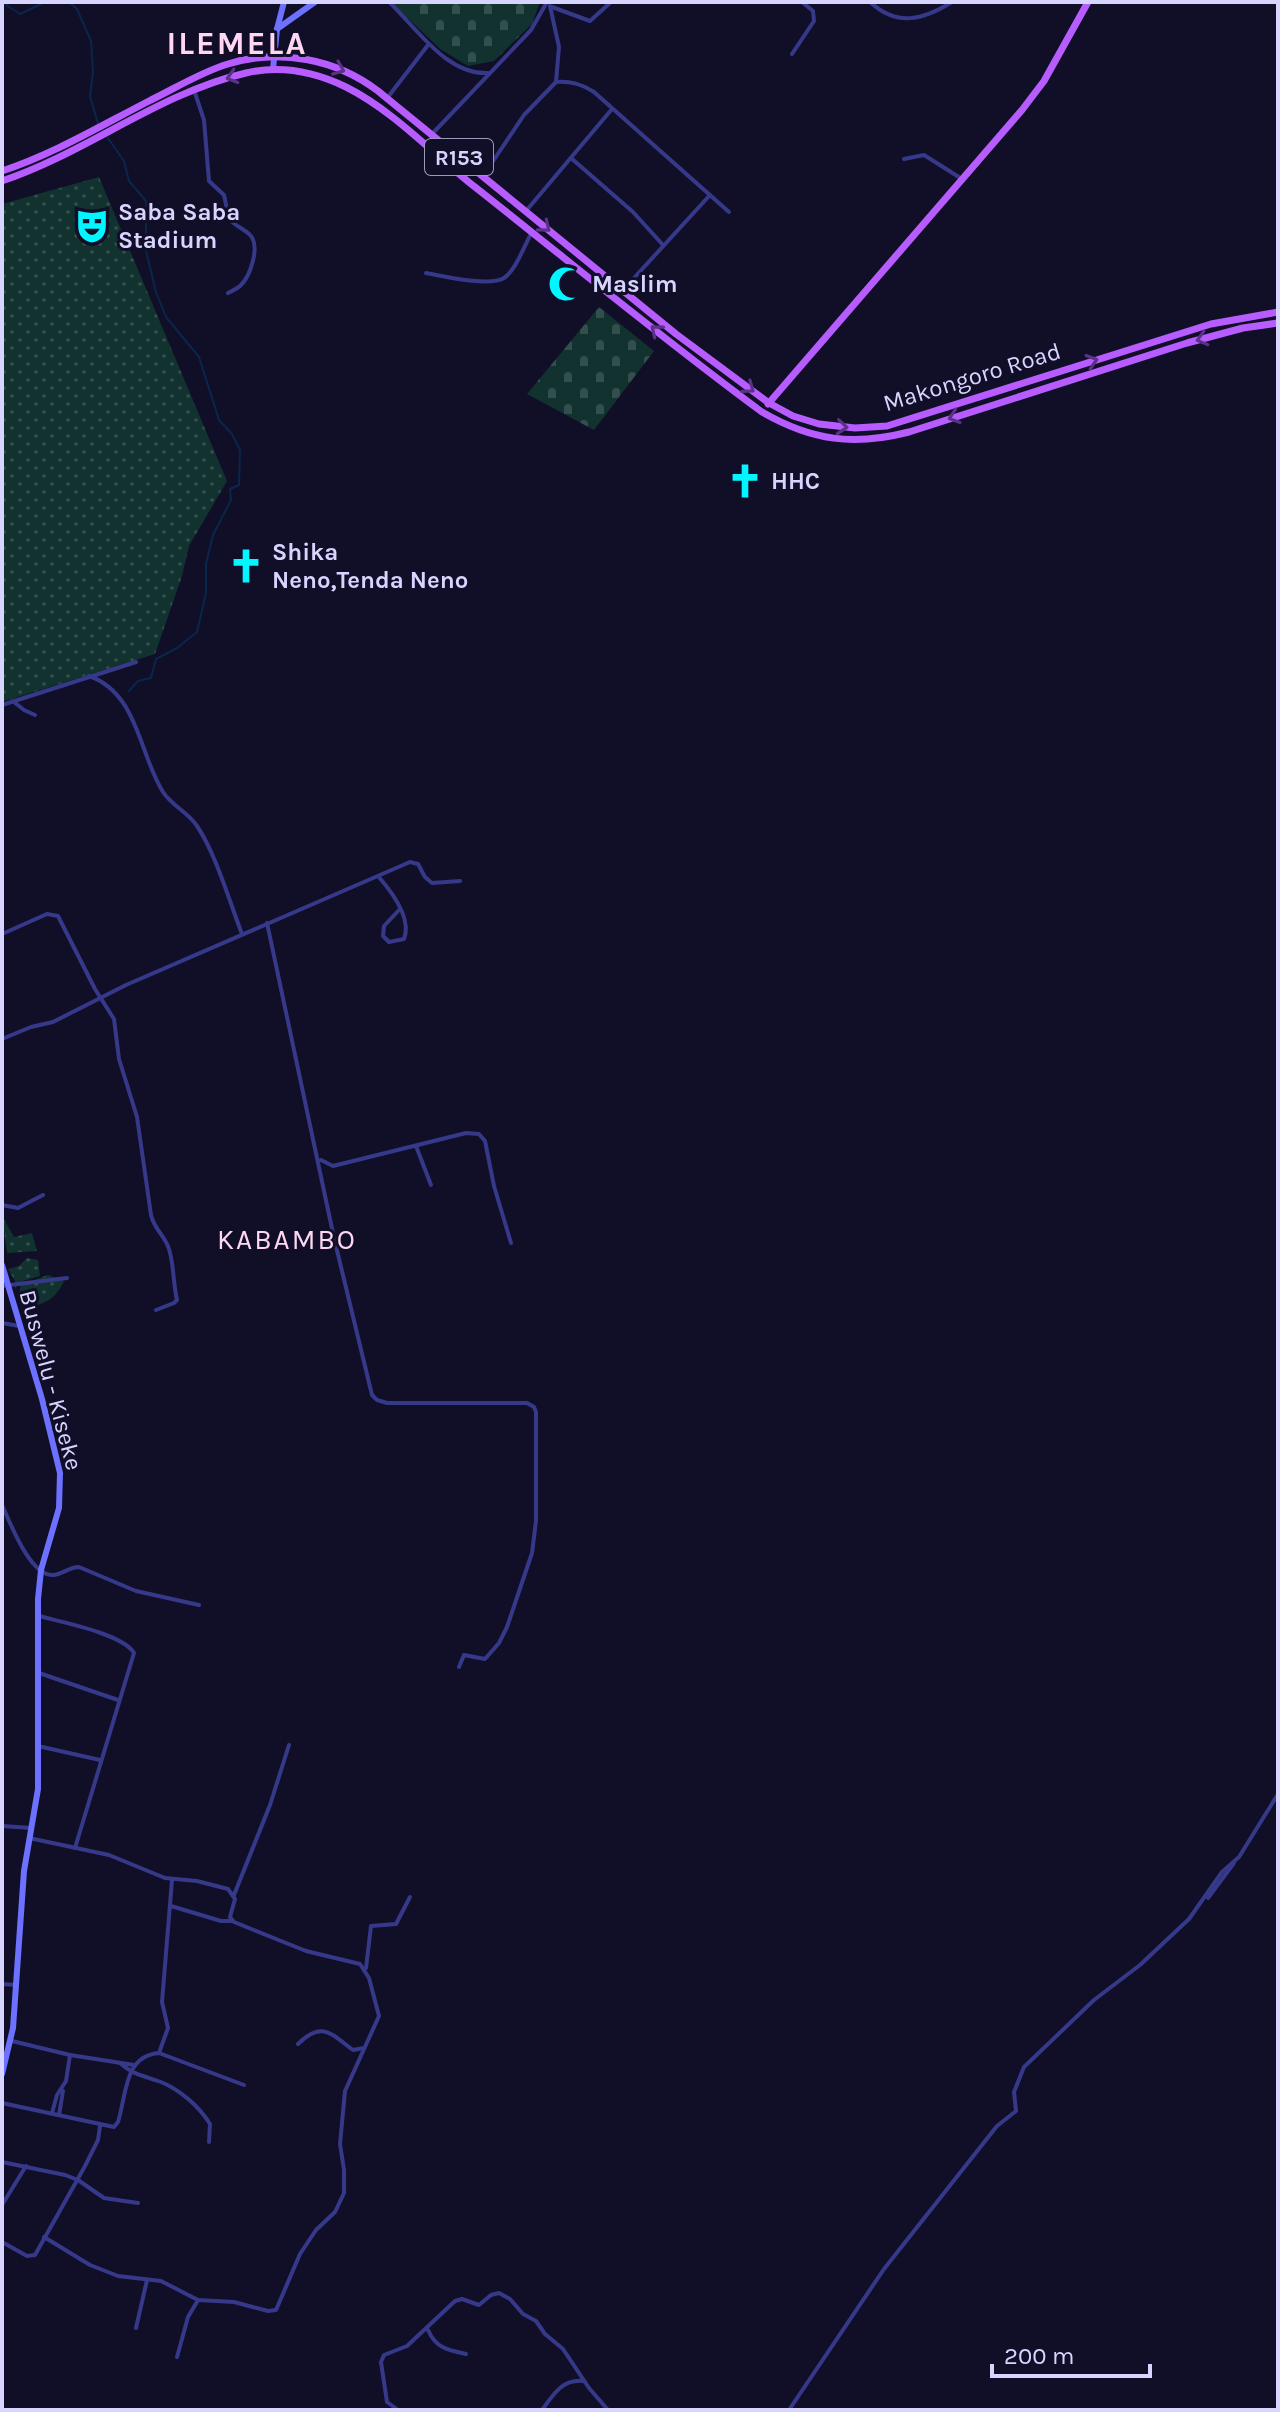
<svg xmlns="http://www.w3.org/2000/svg" width="1280" height="2412" viewBox="0 0 1280 2412" font-family="Karla,sans-serif">
	<defs>
		<pattern id="grass-dots" width="8" height="8" patternUnits="userSpaceOnUse" patternTransform="scale(2)"><rect width="8" height="8" fill="#11322e"/><path d="M2 2h.1M6 6h.1" fill="none" stroke="#334f4d" stroke-width="1.8" stroke-linecap="round"/></pattern>
		<pattern id="cemetery-stones" width="16" height="16" patternUnits="userSpaceOnUse" patternTransform="scale(2)"><rect width="16" height="16" fill="#11322e"/><path d="M2 7V4a2 2 0 0 1 4 0v3zM10 15v-3a2 2 0 0 1 4 0v3z" fill="#334f4d"/></pattern>
	</defs>
	<rect width="100%" height="100%" fill="#110e28"/>
	<g fill="url(#grass-dots)">
		<polygon points="99,177 227,481 189,546 182,576 155,654 2,702 2,204"/>
		<polygon points="2,1216 14,1237 32,1233 37,1251 7,1253"/>
		<polygon points="27,1258 38,1260 40,1276 19,1282 15,1289 15,1281 8,1269 19,1266"/>
		<path d="M48,1275L64,1281C54,1302 45,1302 24,1310L19,1293L21,1285Z"/>
	</g>
	<g fill="url(#cemetery-stones)">
		<polygon points="391,2 540,2 532,24 494,61 468,66 440,49"/>
		<polygon points="599,307 654,351 594,430 527,394"/>
	</g>
	<g fill="none" stroke-linecap="round" stroke-linejoin="round">
		<g stroke="#09264b" stroke-width="2">
			<polyline points="2,2 20,14 45,2"/>
			<polyline points="69,2 77,9 91,41 93,72 90,96 98,124 124,161 129,181 146,201 146,251 156,292 166,317 199,357 219,420 232,434 240,450 239,485 230,489 231,500 213,535 206,564 206,593 197,632 177,648 156,659 151,678 138,681 129,691"/>
		</g>
		<g stroke="#363989" stroke-width="4">
			<path d="M389,2C416,27 446,75 488,73"/>
			<path d="M870,2C897,27 923,20 952,2"/>
			<polyline points="552,7 590,21 611,2"/>
			<polyline points="792,54 814,21 813,11 802,2"/>
			<path d="M556,82C571,81 581,84 594,92L729,212"/>
			<path d="M194,90L204,120L209,181L224,195L229,219C235,226 245,229 251,236C260,248 250,277 240,286C238,288 230,292 228,293"/>
			<polyline points="388,97 428,45"/>
			<polyline points="432,134 531,30 547,2"/>
			<polyline points="571,158 633,212 663,245"/>
			<polyline points="904,159 924,155 962,179"/>
			<polyline points="483,176 524,115 556,82 559,47 550,6"/>
			<polyline points="526,211 612,109"/>
			<path d="M426,273C443,276 489,287 504,278C516,270 524,246 531,234"/>
			<polyline points="623,290 710,195"/>
			<path d="M89,676C138,693 139,754 163,792C172,806 188,812 197,826C215,852 230,903 242,934"/>
			<polyline points="14,702 24,710 35,715"/>
			<polyline points="2,705 136,662"/>
			<path d="M378,876C392,892 412,919 404,939L389,942L383,936L384,926L400,909"/>
			<polyline points="267,923 334,1238 372,1395 377,1400 387,1403 527,1403 534,1407 536,1412 536,1521 532,1553 507,1627 499,1643 485,1659 464,1655 459,1667"/>
			<path d="M2,934L47,914L58,916L95,989L114,1019L119,1059L137,1117L151,1215C154,1229 165,1236 169,1249C174,1265 173,1283 177,1300L174,1303L156,1310"/>
			<polyline points="2,1039 31,1027 53,1022 126,985 410,862 418,864 425,877 432,883 460,881"/>
			<polyline points="416,1146 431,1185"/>
			<polyline points="321,1160 333,1166 466,1133 479,1134 485,1141 494,1186 511,1243"/>
			<polyline points="2,1205 18,1208 43,1195"/>
			<polyline points="2,1286 67,1278"/>
			<polyline points="2,1323 19,1326"/>
			<path d="M2,1505C10,1522 30,1577 54,1575C63,1574 69,1567 79,1567L136,1591L199,1605"/>
			<path d="M39,1616C61,1622 123,1634 134,1653L75,1848"/>
			<polyline points="39,1673 118,1700"/>
			<polyline points="38,1746 100,1760"/>
			<polyline points="2,1826 31,1828"/>
			<polyline points="29,1838 109,1855 165,1878 197,1881 228,1889 235,1899 230,1917 234,1922 306,1951 360,1964 369,1978 379,2016 345,2091 340,2144 344,2170 344,2193 335,2212 316,2230 300,2254 276,2310 268,2311 234,2302 198,2300 161,2281 118,2276 90,2265 44,2237"/>
			<polyline points="234,1895 270,1805 289,1745"/>
			<polyline points="1208,1898 1234,1863"/>
			<polyline points="171,1906 221,1921 232,1921"/>
			<polyline points="366,1968 371,1926 396,1924 410,1897"/>
			<polyline points="2,1984 17,1985"/>
			<polyline points="12,2041 70,2055 134,2065"/>
			<path d="M298,2044C322,2020 331,2034 353,2050L364,2048"/>
			<polyline points="159,2053 168,2028 162,2002 172,1880"/>
			<path d="M120,2063C133,2075 145,2076 161,2082C180,2090 199,2106 210,2124L209,2142"/>
			<path d="M2,2103L114,2127L118,2122C127,2093 124,2056 159,2053L244,2085"/>
			<polyline points="52,2113 57,2095 66,2081 70,2055"/>
			<polyline points="59,2115 63,2091"/>
			<polyline points="2,2162 65,2175 78,2180 104,2198 138,2203"/>
			<polyline points="2,2205 26,2166"/>
			<polyline points="2,2242 27,2256 35,2255 85,2166 98,2140 100,2126"/>
			<polyline points="136,2328 147,2280"/>
			<path d="M428,2330C436,2348 447,2350 466,2354"/>
			<polyline points="177,2357 188,2317 198,2300"/>
			<polyline points="398,2410 387,2402 381,2362 384,2355 407,2346 455,2301 462,2299 479,2305 491,2295 499,2293 510,2299 523,2314 536,2321 545,2334 563,2349 589,2388 608,2410"/>
			<path d="M542,2410C553,2395 562,2379 583,2381"/>
			<polyline points="789,2410 884,2269 997,2126 1016,2111 1014,2092 1024,2067 1094,2000 1140,1965 1189,1919 1222,1872 1239,1857 1278,1794"/>
		</g>
		<g stroke="#6c72ff" stroke-width="6">
			<polyline points="277,29 315,2"/>
			<polyline points="273,69 277,29 284,2"/>
			<polyline points="2,1265 42,1399 60,1473 59,1508 41,1570 38,1599 38,1789 24,1871 13,2028 2,2074"/>
		</g>
		<g stroke="#b75cff" stroke-width="7">
			<path d="M2,171C54,154 102,125 151,100C176,88 201,72 228,64C279,48 336,59 378,91L676,334L769,403L793,416L819,424L855,428L887,426L1211,324L1278,312"/>
			<path d="M2,181C86,153 159,93 246,73C280,65 315,72 346,87C394,111 433,154 475,187C570,262 664,340 762,412C812,441 854,446 909,432L1187,343L1243,328L1278,323"/>
			<polyline points="768,404 1022,110 1044,81 1088,2"/>
		</g>
	</g>
	<defs><path id="oneway-chevron" d="M-2-3.5L2.5 0L-2 3.5" fill="none" stroke-width="1.6" stroke-linecap="round" stroke-linejoin="round" transform="scale(2)"/></defs>
	<g stroke="#5c3189">
		<use href="#oneway-chevron" transform="translate(339 69) rotate(22)"/>
		<use href="#oneway-chevron" transform="translate(232 77) rotate(163)"/>
		<use href="#oneway-chevron" transform="translate(545 227) rotate(39)"/>
		<use href="#oneway-chevron" transform="translate(656 330) rotate(-141)"/>
		<use href="#oneway-chevron" transform="translate(1202 339) rotate(164)"/>
		<use href="#oneway-chevron" transform="translate(1092 361) rotate(-17)"/>
		<use href="#oneway-chevron" transform="translate(749 388) rotate(36)"/>
		<use href="#oneway-chevron" transform="translate(954 417) rotate(162)"/>
		<use href="#oneway-chevron" transform="translate(842 427) rotate(5)"/>
	</g>
	<defs>
		<g id="theatre-bare" transform="scale(2.76)"><path d="M-5-5.5Q0-4 5-5.5V0Q5 5 0 6Q-5 5-5 0ZM-3.3-2.5H-1v1.5H-3.3ZM1-2.5H3.3v1.5H1ZM-2.8 1Q0 5.5 2.8 1Z" fill="#01f7ff" stroke="#110e28" stroke-width="2.5" paint-order="stroke"/></g>
		<g id="mosque-bare" transform="scale(2.76)"><path d="M3.5-4.9A6 6 0 1 0 3.5 4.9A5 5 0 1 1 3.5-4.9Z" fill="#01f7ff" stroke="#110e28" stroke-width="2.5" paint-order="stroke"/></g>
		<g id="church-bare" transform="scale(2.76)"><path d="M-1.2-6h2.4v3.5h3.3v2.4h-3.3V6h-2.4V-.1h-3.3v-2.4h3.3Z" fill="#01f7ff" stroke="#110e28" stroke-width="2.5" paint-order="stroke"/></g>
	</defs>
	<g fill-rule="evenodd">
		<use href="#theatre-bare" x="92" y="226"/>
		<use href="#mosque-bare" x="566" y="284"/>
		<use href="#church-bare" x="745" y="481"/>
		<use href="#church-bare" x="246" y="566"/>
	</g>
	<g text-anchor="middle" stroke-width="6" stroke-linejoin="round" paint-order="stroke">
		<rect fill="#110e28" stroke="#9c99be" stroke-width="2" x="425" y="139" width="68" height="36" rx="6"/>
		<g font-size="22" font-weight="bold" fill="#d7d5ff">
			<text x="459" y="165">R153</text>
		</g>
		<g font-size="24" font-weight="bold" fill="#d7d5ff" stroke="#110e28" text-anchor="start">
			<text x="118" y="220">Saba Saba<tspan x="118" dy="28">Stadium</tspan></text>
			<text x="592" y="292">Maslim</text>
			<text x="771" y="489">HHC</text>
			<text x="272" y="560">Shika<tspan x="272" dy="28">Neno,Tenda Neno</tspan></text>
		</g>
		<g font-size="24" fill="#d7d5ff" stroke="#110e28">
			<text transform="translate(972 377) rotate(-17)" y="8">Makongoro Road</text>
			<text transform="translate(51 1380) rotate(75)" y="8">Buswelu - Kiseke</text>
		</g>
		<g font-size="28" letter-spacing="2" fill="#ffd7f3" stroke="#110e28">
			<text x="287" y="1249">KABAMBO</text>
		</g>
		<g font-size="32" font-weight="bold" letter-spacing="2" fill="#ffd7f3" stroke="#110e28">
			<text x="237" y="54">ILEMELA</text>
		</g>
	</g>
	<rect width="1280" height="2412" fill="none" stroke="#d7d5ff" stroke-width="8"/>
	<path d="M992 2364v12h158v-12" fill="none" stroke="#d7d5ff" stroke-width="4"/>
	<text x="1004" y="2364" font-size="24" fill="#d7d5ff" stroke="#110e28" stroke-width="6" paint-order="stroke">200 m</text>
</svg>
